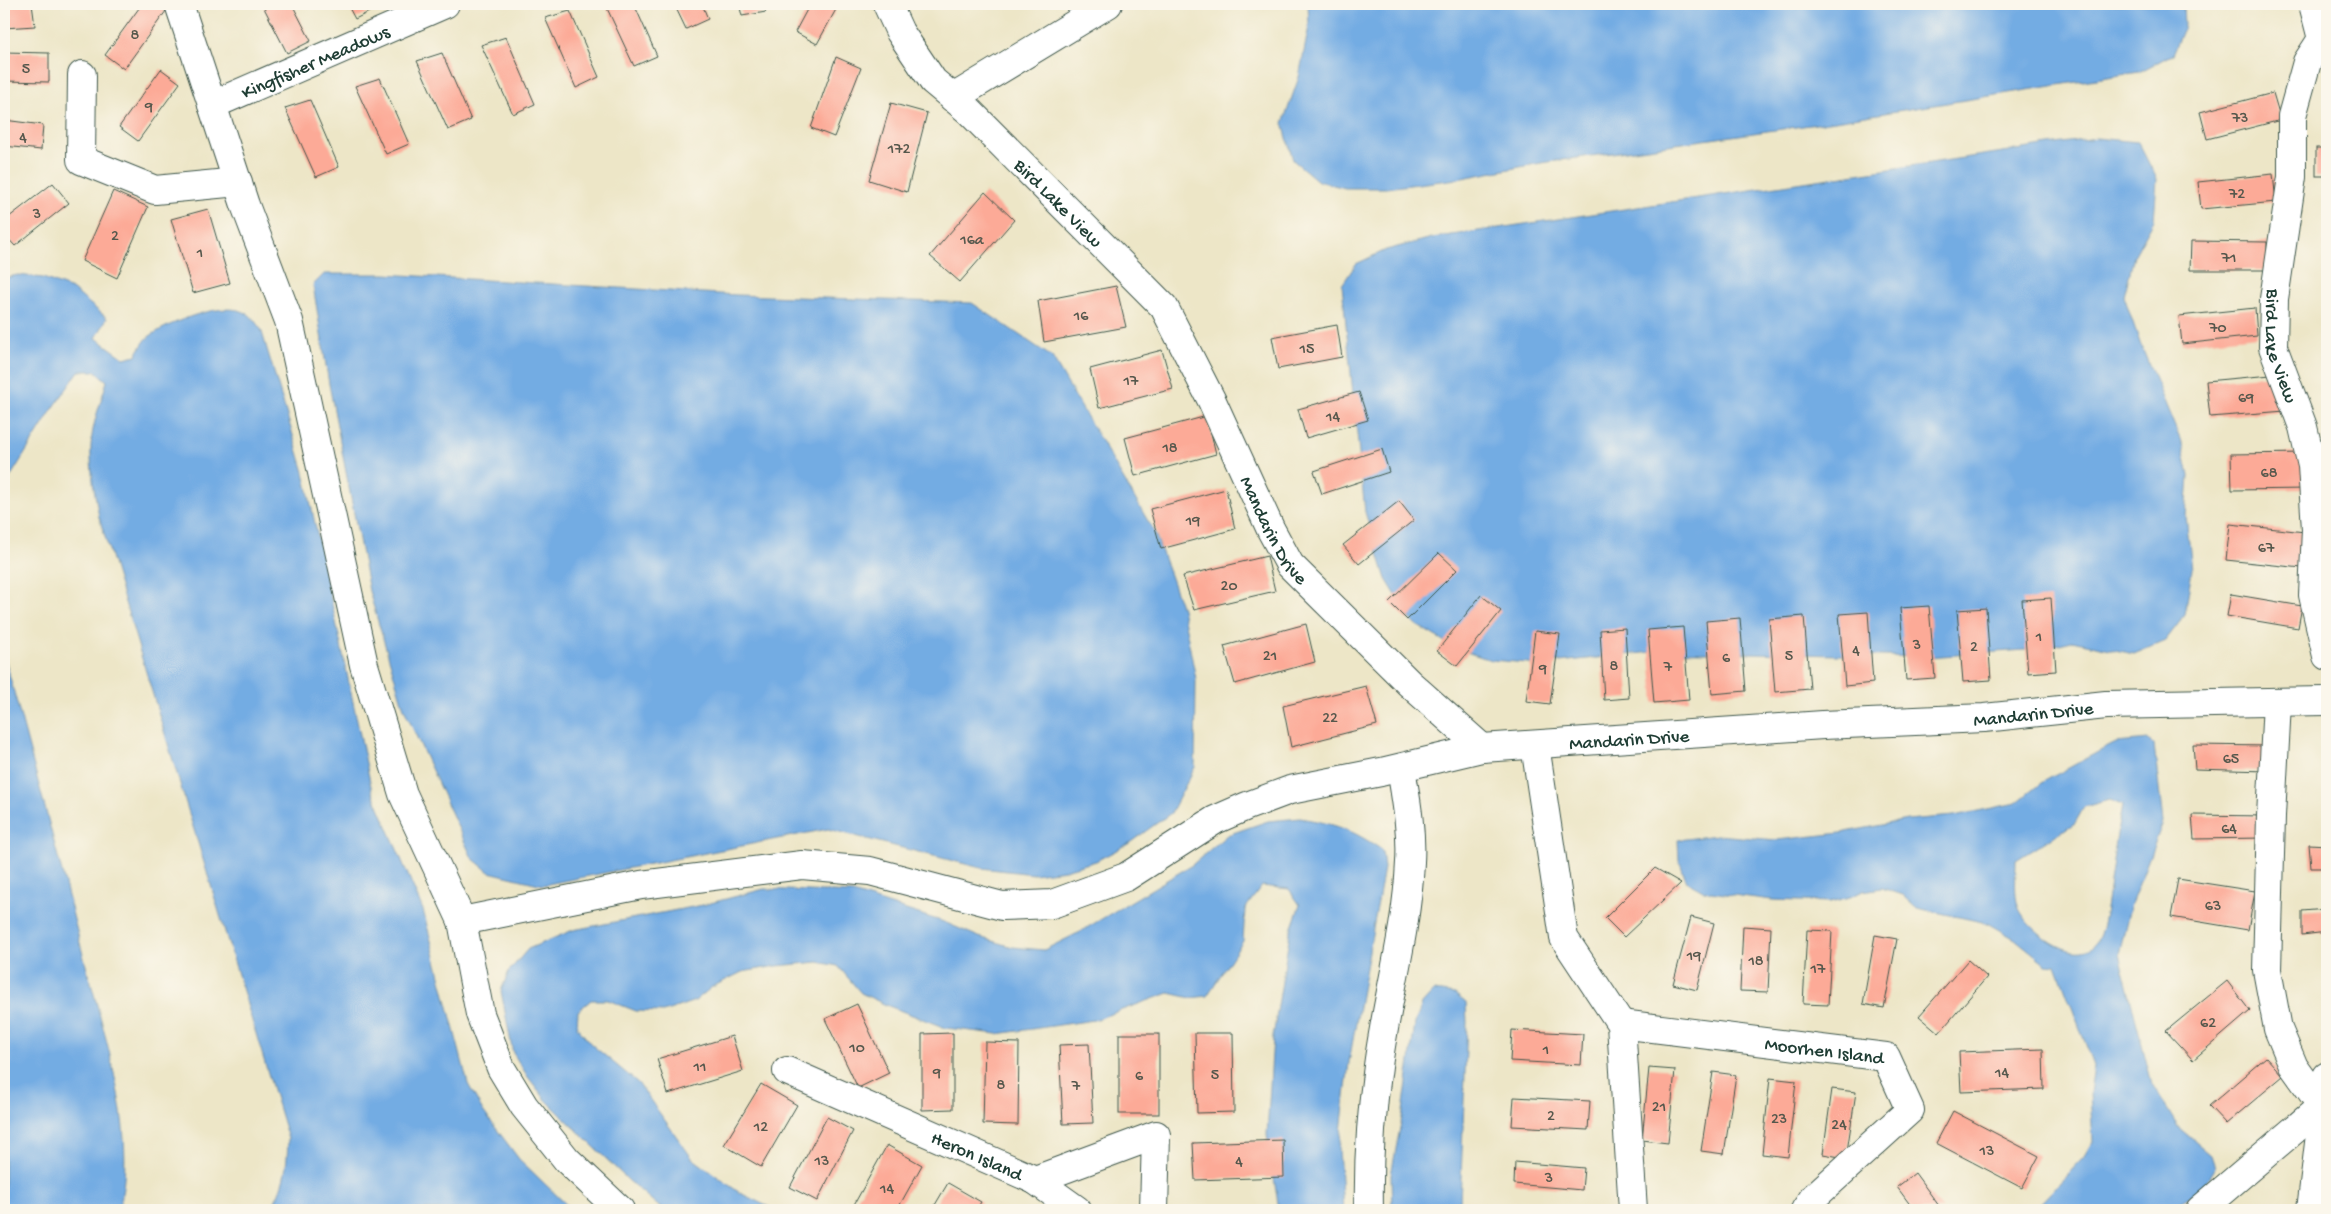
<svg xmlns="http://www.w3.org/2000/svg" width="2331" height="1214" viewBox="0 0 2331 1214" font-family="'Gochi Hand',sans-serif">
	<rect width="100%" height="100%" fill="#fbf7ec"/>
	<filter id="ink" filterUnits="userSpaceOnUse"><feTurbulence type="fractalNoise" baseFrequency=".02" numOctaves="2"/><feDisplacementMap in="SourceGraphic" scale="10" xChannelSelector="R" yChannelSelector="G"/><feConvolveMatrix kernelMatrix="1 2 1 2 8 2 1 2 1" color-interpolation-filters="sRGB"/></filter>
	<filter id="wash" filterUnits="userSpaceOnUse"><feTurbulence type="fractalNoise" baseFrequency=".0096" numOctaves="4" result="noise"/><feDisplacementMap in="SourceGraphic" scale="20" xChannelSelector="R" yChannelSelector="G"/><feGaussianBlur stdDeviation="1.12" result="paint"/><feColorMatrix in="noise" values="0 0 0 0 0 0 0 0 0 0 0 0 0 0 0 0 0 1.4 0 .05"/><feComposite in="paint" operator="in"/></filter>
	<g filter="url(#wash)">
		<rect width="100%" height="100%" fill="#ede6c7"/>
		<g fill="#73ace3" stroke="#49748c" fill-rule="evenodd">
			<polygon points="1308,4 2183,4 2184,28 2173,54 2139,72 1810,125 1541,163 1457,179 1386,188 1345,188 1318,181 1293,160 1283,123 1299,77 1309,26"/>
			<polygon points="2096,138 2138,142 2157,179 2154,220 2134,256 2124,296 2140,343 2182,444 2189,476 2186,516 2192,569 2185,615 2165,641 2134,654 2072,641 2038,649 1928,657 1661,651 1541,664 1491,660 1457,649 1413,623 1386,579 1365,512 1342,285 1356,264 1386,250 1432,238"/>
			<polygon points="324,274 385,274 737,295 972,303 1052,357 1155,533 1182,609 1196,679 1195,767 1171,813 1128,844 1096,861 1065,870 1034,874 981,868 828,829 543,885 489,872 472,858 404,709 369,591 329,384 313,285"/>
			<path d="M18,275L43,278L72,289L107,318L96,338L124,358L136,355C140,349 144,340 150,336C171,322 225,299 248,314C253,317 257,325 261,329L304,472L372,791L423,910L468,1084L483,1111L519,1159L572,1210H270C285,1186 287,1167 288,1139L99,517C95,494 90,470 91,446C92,424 101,402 107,381L95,371H79L52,410L4,487V278Z"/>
			<path d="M4,655C30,752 57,850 81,947C100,1020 141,1138 118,1210H4Z"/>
			<path d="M2149,740L2154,745L2163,822L2130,907L2119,954L2152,1084L2178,1127L2211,1155L2215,1167L2201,1190L2166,1210H2034L2085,1156L2093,1142L2090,1093L2094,1066L2056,965L2046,964L2015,939L1987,923L1917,908L1903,895L1882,888L1863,891L1850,897L1830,902L1772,900L1703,891L1687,882L1679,860L1678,840L1717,835L1777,840L1841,833L1907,820L1954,816L2016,803L2041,783L2098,752L2116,743ZM2109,800L2122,805C2116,835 2113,865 2108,895C2106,909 2104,926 2098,939C2081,973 2025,928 2018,906C2014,893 2016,874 2016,860L2075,823L2084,807Z"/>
			<path d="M1300,818C1335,824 1352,829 1382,850L1384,868L1349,1062L1339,1149L1343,1210H1279L1267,1135L1273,1037L1290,932L1300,905L1289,889L1262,886L1245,909L1243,941L1207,996L1191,998L1169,993L1094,1020L997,1034L946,1028L886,1005L861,993L838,966L818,962L777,966L742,972L712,987L695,1001L663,1012L636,1011L608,1000H591L578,1011L577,1027L591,1044L638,1083L692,1158L740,1193L775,1210H663L628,1180L546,1100L528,1077L513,1053L501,991L509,971L528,949L573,930L703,905L764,889L853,893L944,922L979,937L1012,947L1044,950L1078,933L1192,865L1227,835L1268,821Z"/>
			<polygon points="1434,991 1455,994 1466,1003 1467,1022 1460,1204 1449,1210 1392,1210 1391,1175 1403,1112 1415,1023 1422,1004"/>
		</g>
		<g id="blocks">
			<g fill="#fcaa97">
				<polygon points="4,4 32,4 35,26 4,28"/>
				<polygon points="142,4 156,4 166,11 124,69 105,55"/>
				<polygon points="262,4 292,4 311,41 287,53"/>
				<polygon points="347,4 377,4 379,7 355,19"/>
				<polygon points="605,4 634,4 657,56 634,66"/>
				<polygon points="674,4 702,4 708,19 686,29"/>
				<polygon points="739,4 764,4 766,12 742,16"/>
				<polygon points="810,4 839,4 817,44 795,32"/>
				<polygon points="570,11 599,77 576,88 545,18"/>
				<polygon points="506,37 535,104 513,114 481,45"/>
				<polygon points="4,52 49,53 49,82 4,81"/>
				<polygon points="442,53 471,120 448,130 417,61"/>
				<polygon points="836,57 861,68 834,137 811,128"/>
				<polygon points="161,69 180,83 138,141 119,127"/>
				<polygon points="380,78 409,144 386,154 355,86"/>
				<polygon points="2273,93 2281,120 2207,139 2200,112"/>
				<polygon points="310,100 339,167 316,177 285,108"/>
				<polygon points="891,103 927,113 907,192 869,180"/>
				<polygon points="4,120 43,125 41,150 4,146"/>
				<rect x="2316" y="148" width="11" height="28"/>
				<polygon points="2273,174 2276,202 2201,209 2198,182"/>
				<polygon points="53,183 69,203 15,246 4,234 4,221"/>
				<polygon points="113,191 148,207 117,278 82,261"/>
				<polygon points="985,192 1014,220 960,282 930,256"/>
				<polygon points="208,209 230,283 193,293 171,219"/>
				<polygon points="2325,223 2327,223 2327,249 2324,249"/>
				<polygon points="2191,241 2267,242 2267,270 2190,270"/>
				<polygon points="1116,286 1126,327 1044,342 1038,301"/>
				<polygon points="2324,300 2327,301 2327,329 2322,329"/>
				<polygon points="2255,308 2257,336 2182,344 2179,316"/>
				<polygon points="1337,325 1342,357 1278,369 1272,337"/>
				<polygon points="1162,350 1173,389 1099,408 1090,369"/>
				<polygon points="2282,374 2285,411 2210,417 2206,381"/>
				<polygon points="1359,392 1368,420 1306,438 1298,409"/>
				<polygon points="1207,416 1216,454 1135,476 1125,438"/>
				<polygon points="1382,449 1389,472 1322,494 1314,471"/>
				<polygon points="2307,453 2308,489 2232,490 2231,454"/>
				<polygon points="1226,489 1235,529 1161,549 1150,509"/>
				<polygon points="1399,501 1414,520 1359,564 1343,545"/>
				<polygon points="2230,524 2305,532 2302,568 2226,560"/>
				<polygon points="1439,553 1457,570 1407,620 1389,602"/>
				<polygon points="1267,556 1275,591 1194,610 1183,576"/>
				<polygon points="2231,594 2302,606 2298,628 2227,616"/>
				<polygon points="1481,595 1501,611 1457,666 1437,651"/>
				<polygon points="2051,598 2056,671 2028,673 2022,600"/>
				<polygon points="1929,606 1935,678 1906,680 1900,608"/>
				<polygon points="1986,608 1991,680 1963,682 1957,610"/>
				<polygon points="1868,612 1873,683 1845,686 1839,614"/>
				<polygon points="1804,616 1810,689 1775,692 1769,619"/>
				<polygon points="1740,618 1746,691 1712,694 1706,621"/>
				<polygon points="1306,624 1315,662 1235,684 1224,646"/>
				<polygon points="1683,627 1689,700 1654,703 1648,630"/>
				<polygon points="1625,628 1629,698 1604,700 1600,630"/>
				<polygon points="1535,631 1560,634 1550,704 1526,701"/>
				<polygon points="1366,686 1377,725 1291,747 1283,706"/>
				<polygon points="2193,745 2269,746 2267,771 2195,769"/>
				<polygon points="2192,815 2265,816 2264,838 2194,839"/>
				<polygon points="2309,844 2327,845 2327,868 2311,868"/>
				<polygon points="1655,868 1681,883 1624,937 1605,918"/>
				<polygon points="2178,879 2255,891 2248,930 2171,917"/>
				<polygon points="2327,909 2327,932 2302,935 2302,911"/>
				<polygon points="1691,917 1714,923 1697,990 1673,984"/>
				<polygon points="1743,926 1771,928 1768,992 1740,991"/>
				<polygon points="1807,930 1832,931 1828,1005 1803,1004"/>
				<polygon points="1875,935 1897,939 1884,1008 1863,1004"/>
				<polygon points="1968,960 1987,977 1939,1033 1919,1016"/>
				<polygon points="2227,981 2250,1011 2193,1060 2166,1031"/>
				<polygon points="857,1004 889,1073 858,1088 825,1019"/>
				<polygon points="1512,1030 1583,1034 1581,1065 1510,1061"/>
				<polygon points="953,1033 953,1109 922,1110 922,1034"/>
				<polygon points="1195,1033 1233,1033 1234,1112 1197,1113"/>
				<rect x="1119" y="1034" width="40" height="80"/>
				<polygon points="732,1036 743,1071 668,1094 657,1059"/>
				<polygon points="985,1042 1019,1043 1018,1125 983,1124"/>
				<polygon points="1089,1044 1093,1123 1063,1124 1059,1045"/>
				<polygon points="2043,1049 2044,1089 1961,1092 1959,1052"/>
				<polygon points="2266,1057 2283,1076 2226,1124 2209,1106"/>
				<polygon points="1649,1068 1675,1070 1668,1143 1642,1140"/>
				<polygon points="1713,1072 1736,1075 1724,1154 1701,1151"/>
				<polygon points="1770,1078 1796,1081 1788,1157 1762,1154"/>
				<polygon points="761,1084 797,1105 761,1167 724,1145"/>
				<polygon points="1832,1089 1856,1092 1846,1158 1823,1154"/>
				<polygon points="1514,1097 1590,1101 1588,1130 1512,1126"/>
				<polygon points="1953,1111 2039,1156 2022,1188 1936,1143"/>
				<polygon points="827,1117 853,1131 817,1201 790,1187"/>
				<polygon points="1283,1140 1284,1177 1195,1180 1193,1143"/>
				<polygon points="887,1145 922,1165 897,1210 851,1210"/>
				<polygon points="1515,1162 1584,1168 1582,1190 1514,1184"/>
				<polygon points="1915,1173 1942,1210 1914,1210 1897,1187"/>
				<polygon points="948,1183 981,1202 976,1210 932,1210"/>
			</g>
		</g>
	</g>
	<g filter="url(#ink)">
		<use href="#blocks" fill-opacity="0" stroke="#3e564a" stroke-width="1"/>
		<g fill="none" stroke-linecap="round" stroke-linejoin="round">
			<g stroke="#3e564a" stroke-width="30">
				<g id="minor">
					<polyline points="179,4 245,205 289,321 364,665 403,794 462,921 480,1014 501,1068 524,1106 567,1160 620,1210"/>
					<path id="s1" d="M887,4L900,32L933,81L969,111L1164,307L1212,401L1271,530L1290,565L1409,683L1482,748"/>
					<polyline points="2313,4 2322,39"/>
					<path id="s2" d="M2327,39H2322L2307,62L2292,116V177L2274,299L2273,347L2303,427L2312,466L2316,529L2313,595L2327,656"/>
					<polyline points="82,75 81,160 155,190 238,182"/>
					<polyline points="953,98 1108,4"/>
					<path id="s3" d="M212,105L445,4"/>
					<polyline points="1535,745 1564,938 1621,1024 1633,1210"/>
					<path id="s4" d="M462,921L641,885L802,865L870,871L1002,906L1052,904L1126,877L1215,820L1247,806L1290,790L1381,772L1482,748L1823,725L1984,718L2106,705L2327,701"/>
					<path id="s5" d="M1621,1024L1886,1057L1910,1110L1814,1197L1805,1210"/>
					<path id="s6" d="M787,1071L1035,1180L1156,1135L1154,1210"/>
					<polyline points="1035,1180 1077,1210"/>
					<path d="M1369,1210C1368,1162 1371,1114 1378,1066C1387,998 1407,931 1410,862C1412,831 1406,799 1401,768"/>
					<polyline points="2200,1210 2322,1106 2294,1067 2278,1029 2267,970 2271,816 2277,703"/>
					<polyline points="2311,1210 2327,1076"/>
				</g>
			</g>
			<use href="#minor" stroke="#fff" stroke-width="28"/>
		</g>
	</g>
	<g text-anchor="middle" stroke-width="4" stroke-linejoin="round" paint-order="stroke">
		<g font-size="16" fill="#56584d">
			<text x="135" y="39">8</text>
			<text x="26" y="73">5</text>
			<text x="149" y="111">9</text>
			<text x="2240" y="122">73</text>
			<text x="23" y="142">4</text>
			<text x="899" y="153">172</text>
			<text x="2237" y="198">72</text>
			<text x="37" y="218">3</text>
			<text x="115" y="240">2</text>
			<text x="972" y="244">16a</text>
			<text x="200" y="257">1</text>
			<text x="2229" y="262">71</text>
			<text x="1081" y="320">16</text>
			<text x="2218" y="332">70</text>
			<text x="1307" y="353">15</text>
			<text x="1131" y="385">17</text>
			<text x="2246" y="402">69</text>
			<text x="1333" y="421">14</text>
			<text x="1170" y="452">18</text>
			<text x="2269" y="477">68</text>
			<text x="1193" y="525">19</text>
			<text x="2266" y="552">67</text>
			<text x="1229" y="590">20</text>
			<text x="2039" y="641">1</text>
			<text x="1917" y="649">3</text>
			<text x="1974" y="651">2</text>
			<text x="1856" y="655">4</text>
			<text x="1270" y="660">21</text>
			<text x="1789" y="660">5</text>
			<text x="1726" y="662">6</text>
			<text x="1614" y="670">8</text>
			<text x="1668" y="671">7</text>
			<text x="1543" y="673">9</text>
			<text x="1330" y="722">22</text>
			<text x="2231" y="763">65</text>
			<text x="2229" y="833">64</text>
			<text x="2213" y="910">63</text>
			<text x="1694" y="960">19</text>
			<text x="1756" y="965">18</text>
			<text x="1818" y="973">17</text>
			<text x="2208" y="1027">62</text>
			<text x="857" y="1052">10</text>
			<text x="1546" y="1054">1</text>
			<text x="700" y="1071">11</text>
			<text x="937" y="1077">9</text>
			<text x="2002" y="1077">14</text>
			<text x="1215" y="1079">5</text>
			<text x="1139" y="1080">6</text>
			<text x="1001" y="1089">8</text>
			<text x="1076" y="1090">7</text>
			<text x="1659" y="1111">21</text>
			<text x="1551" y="1120">2</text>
			<text x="1779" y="1123">23</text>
			<text x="1839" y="1129">24</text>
			<text x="761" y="1131">12</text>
			<text x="1987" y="1155">13</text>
			<text x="822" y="1165">13</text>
			<text x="1239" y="1166">4</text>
			<text x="1549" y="1182">3</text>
			<text x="887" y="1193">14</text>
		</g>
		<g font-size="19" fill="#1f3d34" stroke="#fbf7ec">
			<text dy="7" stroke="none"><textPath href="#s3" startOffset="112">Kingfisher Meadows</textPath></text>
			<text dy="7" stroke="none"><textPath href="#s1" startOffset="265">Bird Lake View</textPath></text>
			<text dy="7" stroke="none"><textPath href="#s2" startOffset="321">Bird Lake View</textPath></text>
			<text dy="7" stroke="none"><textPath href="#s1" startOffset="662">Mandarin Drive</textPath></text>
			<text dy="7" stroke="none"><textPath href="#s4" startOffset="1614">Mandarin Drive</textPath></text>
			<text dy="7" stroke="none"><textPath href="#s4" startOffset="1209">Mandarin Drive</textPath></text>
			<text dy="7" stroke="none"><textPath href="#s5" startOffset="205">Moorhen Island</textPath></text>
			<text dy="7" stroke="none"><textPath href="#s6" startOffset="208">Heron Island</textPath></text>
		</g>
	</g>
	<rect width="2331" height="1214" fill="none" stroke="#fbf7ec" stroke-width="20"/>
</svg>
